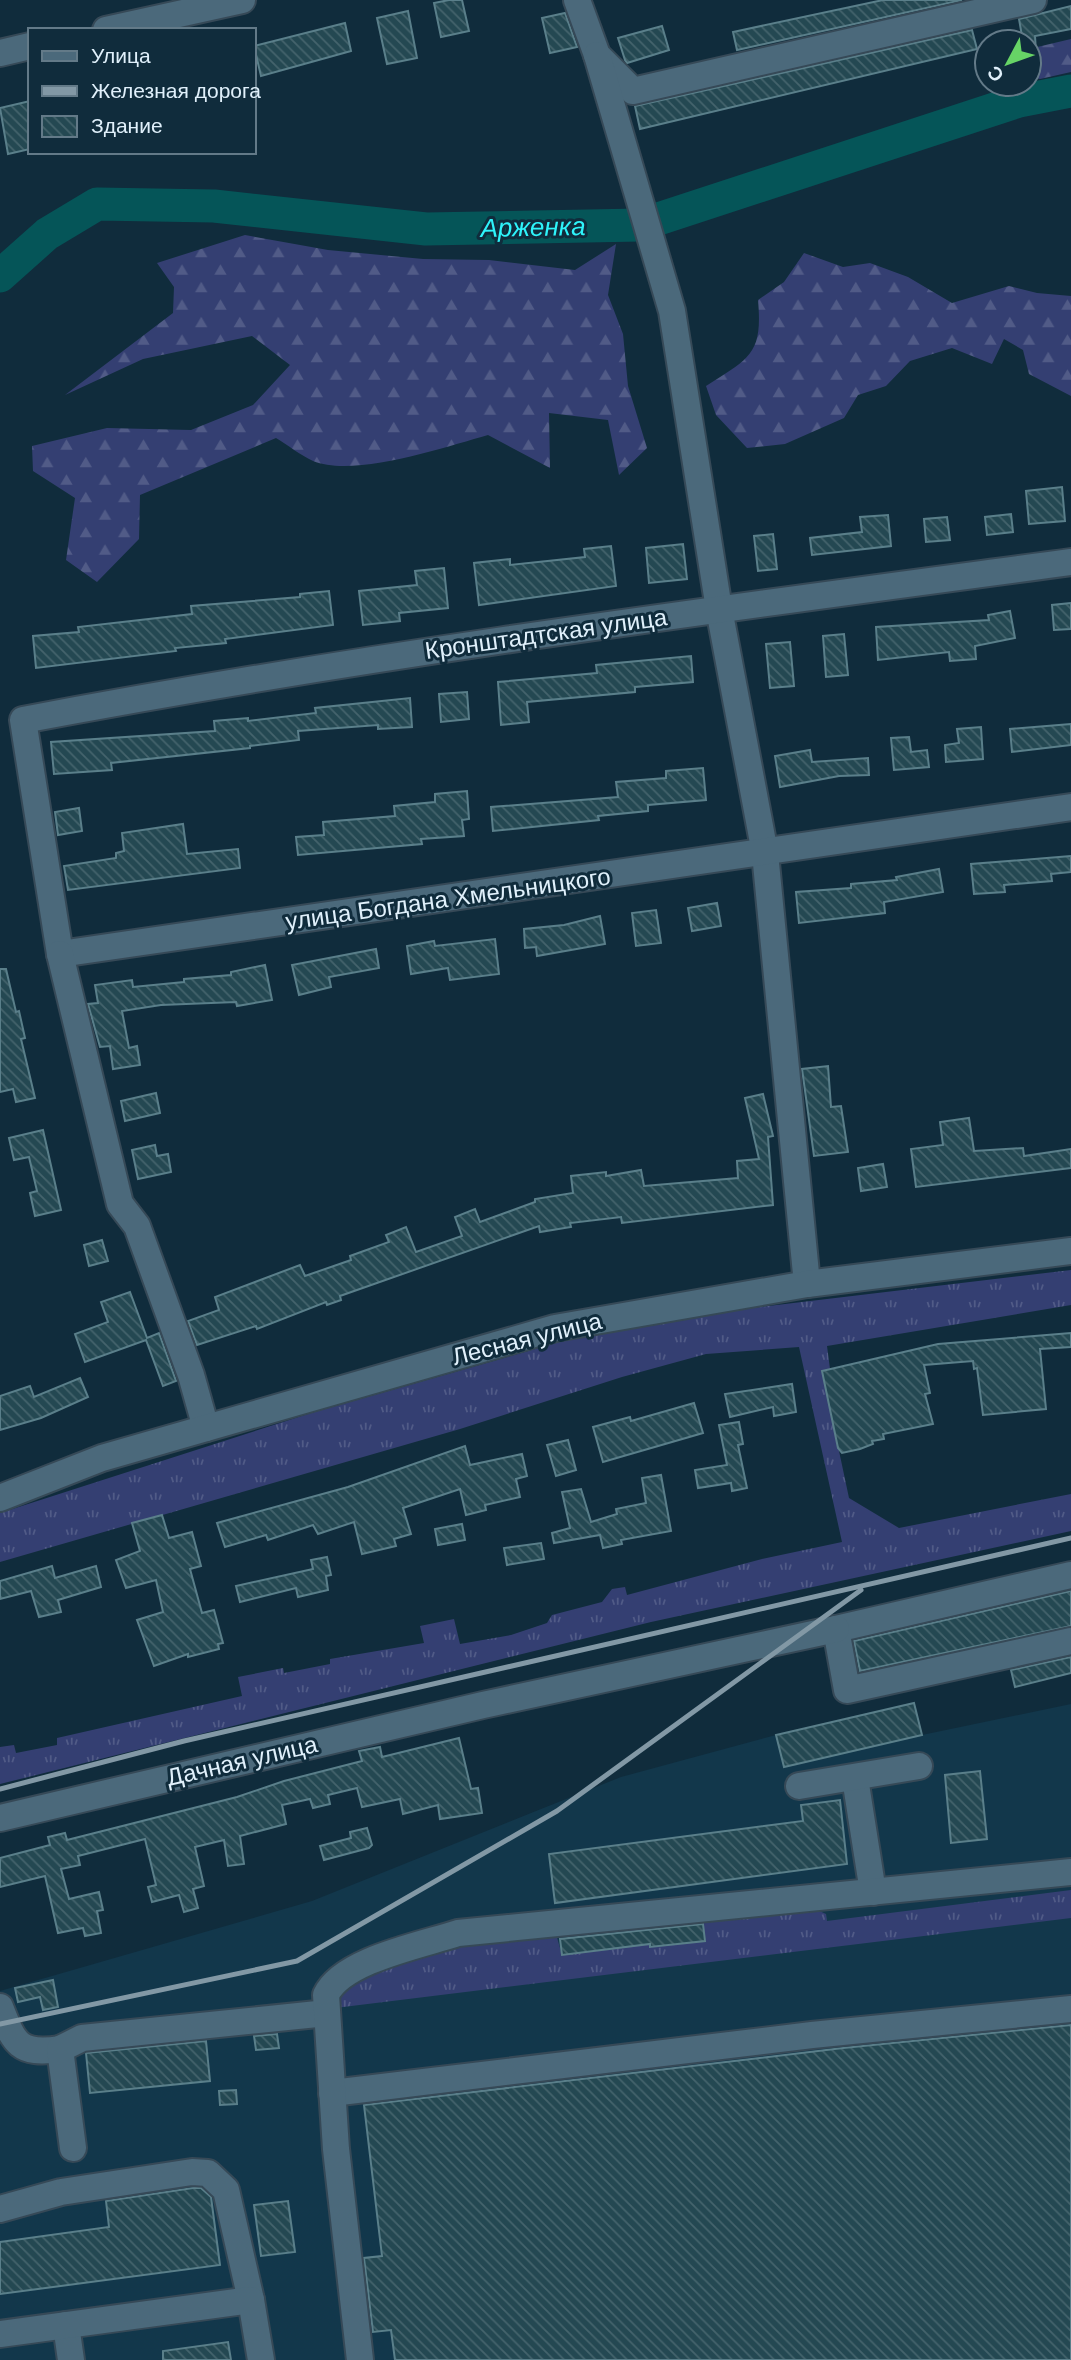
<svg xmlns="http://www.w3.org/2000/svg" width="1071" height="2360" viewBox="0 0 1071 2360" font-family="Helvetica,sans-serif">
	<defs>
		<pattern id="grass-tufts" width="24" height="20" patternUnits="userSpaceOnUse" patternTransform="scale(1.75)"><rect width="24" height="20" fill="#343f72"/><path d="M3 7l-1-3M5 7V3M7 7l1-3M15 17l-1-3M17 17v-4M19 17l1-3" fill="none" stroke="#515b87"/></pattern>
		<pattern id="forest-firs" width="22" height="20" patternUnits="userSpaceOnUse" patternTransform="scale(1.75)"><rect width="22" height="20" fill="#343f72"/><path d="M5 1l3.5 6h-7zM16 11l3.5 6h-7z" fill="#515b87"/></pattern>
		<pattern id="building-back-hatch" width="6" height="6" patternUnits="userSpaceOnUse" patternTransform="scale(1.75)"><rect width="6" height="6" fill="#244852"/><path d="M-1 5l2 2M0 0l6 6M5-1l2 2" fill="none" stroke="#44636c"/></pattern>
	</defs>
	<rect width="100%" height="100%" fill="#102c3c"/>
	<polygon fill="#12374b" points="914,1703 922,1735 1071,1704 1071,2360 0,2360 0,1991 312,1901 621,1777 776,1735"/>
	<g fill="url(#grass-tufts)">
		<polygon points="1071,1270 1071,1305 827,1346 830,1369 822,1371 849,1498 899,1528 1071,1494 1071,1531 651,1622 0,1784 0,1747 14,1745 16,1753 57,1745 57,1738 242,1696 238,1677 283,1668 284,1673 330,1664 330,1659 424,1643 420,1626 454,1619 460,1644 511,1635 547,1623 552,1615 602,1602 612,1589 625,1587 627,1595 762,1559 842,1542 799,1347 706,1354 622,1377 460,1429 0,1562 0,1513 311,1413 581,1336 744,1309"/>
		<polygon points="1071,1890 1071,1918 335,2008 342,1987 435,1948 556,1934 562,1955 631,1946 629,1930 648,1927 650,1947 704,1941 702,1919 815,1909 826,1914 827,1921"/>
	</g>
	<g fill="url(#forest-firs)">
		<polygon points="1071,39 1071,72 1040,79 1029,77 1029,52 1033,48"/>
		<path d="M245,235L328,250L423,259L489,260L575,270L616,244L608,295L623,334L628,386L647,448L619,475L608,420L549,413L550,468L488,435C445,447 354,478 313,461C300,455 288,445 276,438L140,495L139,539L97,582L66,560L75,498L33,471L32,446L107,428L191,430L253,405L290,365L252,336L143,359L65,395L173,313L174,287L157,263Z"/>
		<path d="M804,253L843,267L870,263L908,277L952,303L1009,286L1037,293L1071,296V396L1029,374L1023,350L1004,339L992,364L952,348L910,361L886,386L858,395L844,418L785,444L747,448L716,415L706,386C749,358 763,355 758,300L784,282Z"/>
	</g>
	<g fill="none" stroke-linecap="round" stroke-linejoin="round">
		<polyline stroke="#055558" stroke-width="33" points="0,276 47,234 97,204 214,206 426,229 640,225 1019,101 1071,91"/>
	</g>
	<g fill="url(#building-back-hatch)" stroke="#5a7f8a" stroke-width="2">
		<polygon points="449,0 462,0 469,31 441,37 434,3"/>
		<polygon points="883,0 962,0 737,50 733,32"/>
		<polygon points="1071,6 1071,29 1035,36 1036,52 1029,53 1029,42 1023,42 1019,19"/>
		<polygon points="408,11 417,58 387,64 377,18"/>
		<polygon points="565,13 577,47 550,53 542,18"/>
		<polygon points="345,23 351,51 261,76 254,46"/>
		<polygon points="662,26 669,50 627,63 625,60 618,38"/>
		<polygon points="972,30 977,49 640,129 635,106"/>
		<polygon points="30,101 30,149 8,154 0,108"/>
		<polygon points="1062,487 1065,521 1029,524 1026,491"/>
		<polygon points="1011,514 1013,532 987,535 985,517"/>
		<polygon points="888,515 891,546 812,555 810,538 862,532 860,517"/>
		<polygon points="947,517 950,540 926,542 924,519"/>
		<polygon points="773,534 777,569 758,571 754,536"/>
		<polygon points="683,544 687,579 649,583 646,548"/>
		<polygon points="611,546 616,586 479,605 474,563 510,559 510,565 585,557 584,549"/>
		<polygon points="444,568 448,608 399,613 400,621 363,625 359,591 417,585 415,571"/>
		<polygon points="329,591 333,625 225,639 226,643 175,648 176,651 36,668 33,636 79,632 78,627 192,614 191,606 300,597 300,594"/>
		<polygon points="1071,603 1071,629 1054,630 1052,605"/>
		<polygon points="1010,611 1015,638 975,646 976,659 950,661 949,652 878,660 876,627 989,620 988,615"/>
		<polygon points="844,634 848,675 826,677 823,636"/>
		<polygon points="790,642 794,686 770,688 766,644"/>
		<polygon points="691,656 693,682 635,687 635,692 527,702 529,722 501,725 498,682 597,673 596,665"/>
		<polygon points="467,692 469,719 441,722 439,694"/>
		<polygon points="410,698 412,727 378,729 378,725 298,731 299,740 250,746 250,748 111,763 112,770 54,774 51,742 215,731 214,721 248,718 248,721 316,713 315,708"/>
		<polygon points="1071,724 1071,745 1012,752 1010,729"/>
		<polygon points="981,727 983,759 946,762 945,745 959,743 957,729"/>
		<polygon points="909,737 911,752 927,750 929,767 894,770 891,738"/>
		<polygon points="810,750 812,762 868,758 869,775 839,776 780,787 775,756"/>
		<polygon points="703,768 706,800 648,805 648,811 598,816 599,820 493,831 491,807 618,797 616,782 666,778 666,771"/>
		<polygon points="467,791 469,819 462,820 464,836 421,839 422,844 298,855 296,837 324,835 323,822 395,816 394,806 435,802 435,794"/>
		<polygon points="79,808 82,831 58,835 55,812"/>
		<polygon points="183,824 187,854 238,849 240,868 68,890 64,866 116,858 116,853 124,851 122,833"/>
		<polygon points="1071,856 1071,872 1051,874 1052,881 1004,885 1005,892 974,894 971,864"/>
		<polygon points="939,869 943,892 884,902 885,913 799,923 796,892 851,888 851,884 897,880 896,877"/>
		<polygon points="717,903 721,926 692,931 688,908"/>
		<polygon points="656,910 661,943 636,946 632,913"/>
		<polygon points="600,916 605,944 537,956 536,947 525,948 524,929 564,925"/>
		<polygon points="495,939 499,974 450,980 448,968 411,974 407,946 434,941 435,946"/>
		<polygon points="376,949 379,968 329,977 331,987 299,995 292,965"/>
		<polygon points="265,965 272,1000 237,1006 236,1002 161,1005 122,1011 129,1048 137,1046 140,1065 113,1069 110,1046 100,1047 88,1004 98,1003 95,985 132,980 133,987 184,982 184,979 231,975 231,972"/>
		<polygon points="0,969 6,969 16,1012 19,1011 25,1038 21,1039 35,1098 16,1102 13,1089 0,1092"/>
		<polygon points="828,1066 831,1107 841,1106 848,1152 814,1156 802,1069"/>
		<polygon points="156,1093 160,1113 125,1121 121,1101"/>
		<polygon points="763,1094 773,1136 768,1137 773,1205 622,1223 621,1217 570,1223 571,1227 540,1232 539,1226 340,1296 341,1300 327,1305 326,1302 257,1329 256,1326 197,1345 188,1321 219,1310 215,1297 300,1265 305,1276 351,1260 350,1256 389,1242 386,1235 406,1227 416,1252 462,1236 455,1217 475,1209 480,1222 535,1202 535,1199 573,1193 571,1176 606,1172 606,1176 641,1170 644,1186 738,1178 737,1161 759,1159 745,1098"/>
		<polygon points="969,1118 974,1151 1023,1148 1024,1156 1071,1149 1071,1168 916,1187 911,1149 943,1145 940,1122"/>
		<polygon points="43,1130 61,1210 35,1216 30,1193 37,1191 29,1157 14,1160 9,1138"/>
		<polygon points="155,1145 157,1156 168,1154 171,1172 138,1179 132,1150"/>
		<polygon points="883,1164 887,1187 861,1191 858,1168"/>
		<polygon points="102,1240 108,1261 89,1266 84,1245"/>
		<polygon points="130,1292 147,1338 159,1333 176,1381 163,1386 146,1340 85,1362 75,1334 108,1322 101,1302"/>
		<polygon points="1071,1333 1071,1347 1040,1349 1046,1409 983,1415 977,1368 974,1369 973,1361 924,1365 930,1393 925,1394 933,1424 883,1434 884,1439 872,1441 873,1444 860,1449 842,1453 838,1448 822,1371 938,1344"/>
		<polygon points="80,1378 88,1397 41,1418 0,1430 0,1396 30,1386 34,1397"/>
		<polygon points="792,1384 796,1412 774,1416 773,1407 730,1417 725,1394"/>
		<polygon points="694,1403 703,1433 603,1462 593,1427 630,1417 631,1421"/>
		<polygon points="739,1422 743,1444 738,1445 747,1488 732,1491 731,1483 698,1488 695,1470 727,1465 719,1425"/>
		<polygon points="568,1440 576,1470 556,1476 547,1445"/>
		<polygon points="465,1446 470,1465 522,1454 527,1476 516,1479 520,1497 485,1505 486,1510 466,1515 460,1489 403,1508 411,1534 394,1539 396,1546 362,1554 354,1522 318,1534 313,1525 268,1540 266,1535 225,1547 217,1523 348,1487"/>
		<polygon points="661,1475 671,1531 621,1540 622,1544 603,1548 600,1535 554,1543 552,1533 570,1528 562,1492 581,1489 591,1522 617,1514 616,1509 646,1503 642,1478"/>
		<polygon points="162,1515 169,1538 192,1532 201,1566 190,1569 202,1613 214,1610 223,1643 218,1644 219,1649 188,1657 188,1654 154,1666 137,1620 163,1612 156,1580 126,1588 116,1560 140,1551 132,1523"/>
		<polygon points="462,1524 465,1540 438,1545 435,1529"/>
		<polygon points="541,1543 544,1559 507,1565 504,1548"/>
		<polygon points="327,1557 331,1575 326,1576 328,1590 298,1597 296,1588 240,1602 236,1586 313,1569 311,1560"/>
		<polygon points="52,1566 55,1578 96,1566 101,1587 58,1600 61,1612 39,1617 31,1591 0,1599 0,1581"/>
		<polygon points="1071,1591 1071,1626 860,1671 854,1641"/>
		<polygon points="1071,1657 1071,1673 1015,1687 1011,1670"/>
		<polygon points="914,1703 922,1735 784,1767 776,1735"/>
		<polygon points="459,1738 471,1789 478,1788 482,1813 440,1819 438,1805 403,1814 400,1799 362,1807 357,1788 328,1795 330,1804 313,1808 310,1799 282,1805 286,1824 240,1836 244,1864 228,1866 224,1840 195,1847 204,1886 193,1889 198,1908 184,1912 179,1895 152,1902 148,1887 156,1885 145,1839 78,1856 80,1865 61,1869 69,1899 99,1892 103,1910 97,1911 101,1933 85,1936 83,1928 58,1933 45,1876 0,1887 0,1858 50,1845 48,1837 65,1833 67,1840 237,1797 284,1781 362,1761 359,1751 380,1747 382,1757"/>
		<polygon points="980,1771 987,1839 951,1843 945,1775"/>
		<polygon points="840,1800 847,1864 555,1903 549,1854 803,1821 801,1805"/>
		<polygon points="367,1828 372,1845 369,1848 324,1860 320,1846 351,1838 350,1832"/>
		<polygon points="703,1924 705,1941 650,1947 650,1944 562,1955 560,1939"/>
		<polygon points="53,1980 58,2007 43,2010 40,1997 18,2002 15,1988"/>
		<polygon points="1071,2025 1071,2360 395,2360 391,2330 373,2332 364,2258 382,2256 364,2105 843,2048"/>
		<polygon points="277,2034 279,2048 256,2050 254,2036"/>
		<polygon points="206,2041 210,2081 90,2093 86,2053"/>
		<polygon points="236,2090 237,2104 220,2105 219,2091"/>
		<polygon points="193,2188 201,2188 211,2197 220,2265 0,2294 0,2242 109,2227 106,2201"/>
		<polygon points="288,2201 295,2252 261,2256 254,2205"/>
		<polygon points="228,2342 231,2360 163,2360 163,2351"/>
	</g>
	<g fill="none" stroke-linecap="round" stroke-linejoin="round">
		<g stroke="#364957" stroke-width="30">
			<g id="minor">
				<polyline points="577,0 597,55 633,91 1033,0"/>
				<polyline points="106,30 242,0"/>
				<polyline points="0,53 30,46"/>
				<polyline points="597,55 672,311 719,609 765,853 807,1284"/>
				<path d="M1071,562C721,609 371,654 23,720L60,954L1071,807"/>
				<polyline points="60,954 120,1204 137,1226 191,1375 206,1428"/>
				<polyline points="0,1498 102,1458 555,1328 807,1284 1071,1251"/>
				<polyline points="1071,1575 836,1629 847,1690 1071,1641"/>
				<polyline points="855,1778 873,1892"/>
				<polyline points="799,1786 919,1766"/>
				<polyline points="0,1818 483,1705 836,1629"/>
				<path d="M0,2007C14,2043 18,2055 60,2049"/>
				<polyline points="332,2093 812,2035 1071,2009"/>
				<polyline points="73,2148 60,2049 82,2038 327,2013"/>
				<polyline points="0,2209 61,2192 192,2172 208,2173 226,2190 251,2300"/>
				<polyline points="66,2325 71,2360"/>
				<polyline points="0,2334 251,2300 261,2360"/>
				<path d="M360,2360L336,2149L326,1995C342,1960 422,1945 458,1933L1071,1872"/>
			</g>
		</g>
		<use href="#minor" stroke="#4b697b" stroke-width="26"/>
		<g stroke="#8298a5" stroke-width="5">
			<polyline points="0,1789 184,1741 1071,1538"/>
			<polyline points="0,2024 297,1961 557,1811 861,1590"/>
		</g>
	</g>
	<g text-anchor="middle" stroke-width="6" stroke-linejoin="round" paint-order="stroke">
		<g font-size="24" fill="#e0f0fb" stroke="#102c3c">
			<text transform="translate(546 634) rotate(-8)" y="8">Кронштадтская улица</text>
			<text transform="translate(448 899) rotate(-8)" y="8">улица Богдана Хмельницкого</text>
			<text transform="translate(527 1339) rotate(-14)" y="8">Лесная улица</text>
			<text transform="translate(242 1761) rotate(-13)" y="8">Дачная улица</text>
		</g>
		<g font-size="26" font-style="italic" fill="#2ef3fa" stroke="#102c3c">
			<text transform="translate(533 227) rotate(-1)" y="9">Арженка</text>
		</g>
	</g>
	<rect x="28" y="28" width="228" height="126" fill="#102c3c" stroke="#637a88" stroke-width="2"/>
	<rect x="42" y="51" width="35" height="10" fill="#4b697b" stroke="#637a88" stroke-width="2"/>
	<text x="91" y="63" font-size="21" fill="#e0f0fb">Улица</text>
	<rect x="42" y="86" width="35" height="10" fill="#8298a5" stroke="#637a88" stroke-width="2"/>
	<text x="91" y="98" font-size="21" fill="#e0f0fb">Железная дорога</text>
	<rect x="42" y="116" width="35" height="21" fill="url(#building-back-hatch)" stroke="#637a88" stroke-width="2"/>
	<text x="91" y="133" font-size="21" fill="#e0f0fb">Здание</text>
	<g transform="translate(1008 63) rotate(229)"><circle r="33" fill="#102c3c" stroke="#637a88" stroke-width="2"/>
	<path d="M0-5L12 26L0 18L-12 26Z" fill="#67d466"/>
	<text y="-10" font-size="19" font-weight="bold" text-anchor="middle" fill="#e0f0fb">С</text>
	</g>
</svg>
